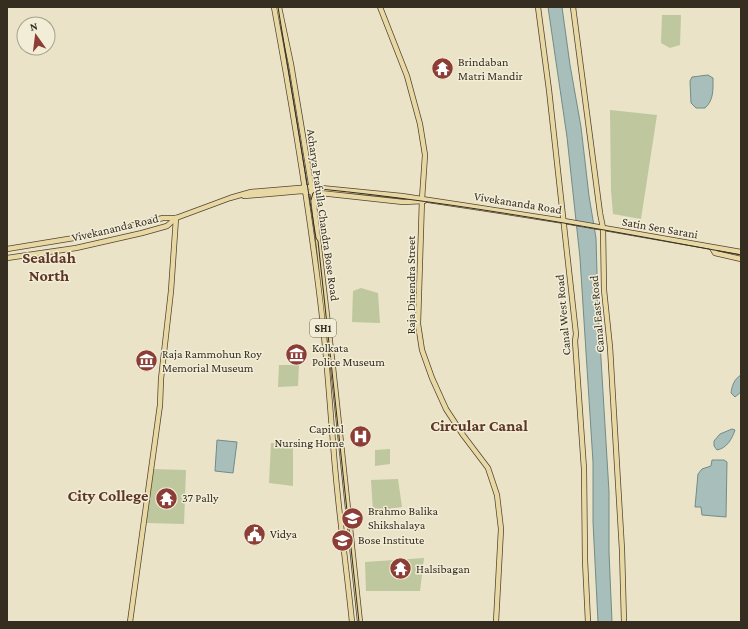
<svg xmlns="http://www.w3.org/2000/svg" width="748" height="629" font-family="'Crimson Pro',serif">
<rect width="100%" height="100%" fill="#eae3c8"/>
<g fill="#bec79d">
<path d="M 662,15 L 681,15 L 680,45 L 670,48 L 661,43 Z"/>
<path d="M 610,110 L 657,115 L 641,219 L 613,214 L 611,190 Z"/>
<path d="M 361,288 L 378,293 L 380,323 L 352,322 L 353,291 Z"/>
<path d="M 279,365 L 299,365 L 298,386 L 278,387 Z"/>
<path d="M 271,443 L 293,445 L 293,486 L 269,483 Z"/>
<path d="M 390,449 L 390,464 L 375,466 L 375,450 Z"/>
<path d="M 152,469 L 186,470 L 184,524 L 146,523 Z"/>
<path d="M 398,479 L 402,507 L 373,511 L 371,480 Z"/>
<path d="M 424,558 L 420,591 L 366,591 L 365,562 Z"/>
</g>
<g fill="#a8beba" stroke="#708c87">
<path d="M 548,7 L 562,7 L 570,65 L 581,127 L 589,196 L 596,238 L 598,309 L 609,492 L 609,552 L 612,622 L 598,622 L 593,522 L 593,462 L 580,258 L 567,137 Z"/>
<path d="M 708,75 L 713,78 C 713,89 714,100 705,108 L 696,108 L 691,103 L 690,81 L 692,77 Z"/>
<path d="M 741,375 L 741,392 L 735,397 L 731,393 C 732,386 734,379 741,375 Z"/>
<path d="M 732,429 L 735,430 C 732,439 727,448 717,450 L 714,446 L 714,441 L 720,434 Z"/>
<path d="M 217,440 L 237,442 L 233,473 L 215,471 Z"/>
<path d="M 712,460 L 724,460 L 727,462 L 726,517 L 702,515 L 701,507 L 695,507 L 698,474 L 702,469 L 711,466 Z"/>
</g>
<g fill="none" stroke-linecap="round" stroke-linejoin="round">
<defs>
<g id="major">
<path d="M 274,7 C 292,104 308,201 320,299 C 326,347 329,395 333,442 C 337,502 346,562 352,622"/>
<path d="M 279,7 L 291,64 L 313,196 L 333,367 L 360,622"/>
<path d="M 380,7 L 407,76 L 420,124 L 425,155 L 422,199 L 418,324 L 422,350 L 432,378 L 446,409 L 463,435 L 488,468 L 497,495 L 501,529 L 496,622"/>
<path d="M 538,7 L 549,90 L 576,334 L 575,341 L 584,469 L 585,560 L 588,622"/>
<path d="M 573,7 L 600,213 L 603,228 L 604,290 L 610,347 L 622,550 L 624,622"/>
<path d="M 244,196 L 302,191 L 403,202 L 424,201"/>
<path d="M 712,248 L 715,253 L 741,259"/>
<path d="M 7,249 L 74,238 L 114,230 L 163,218 L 176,218 L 230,198 L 251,192 L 311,187 L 402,196 L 468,206 L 564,221 L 741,252"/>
<path d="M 7,258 L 76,248 L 142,233 L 167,226 L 176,218"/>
<path d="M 130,622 L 160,405 L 161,379 L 171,291 L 176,218"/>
</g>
</defs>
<use href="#major" stroke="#524433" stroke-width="6"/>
<use href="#major" stroke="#e8d9a4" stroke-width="4.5"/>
<g stroke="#362d21" stroke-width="1">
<path d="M 278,7 L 316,238 L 318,241 L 359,622"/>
<path d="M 311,200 L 313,193 L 320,189 C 461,203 601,229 741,255"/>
</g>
</g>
<defs>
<symbol id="temple-disc" viewBox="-11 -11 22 22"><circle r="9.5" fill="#8c3d36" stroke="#f2edd7"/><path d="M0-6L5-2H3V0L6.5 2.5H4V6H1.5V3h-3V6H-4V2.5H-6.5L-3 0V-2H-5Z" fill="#fff"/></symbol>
<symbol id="museum-disc" viewBox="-11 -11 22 22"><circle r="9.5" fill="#8c3d36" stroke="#f2edd7"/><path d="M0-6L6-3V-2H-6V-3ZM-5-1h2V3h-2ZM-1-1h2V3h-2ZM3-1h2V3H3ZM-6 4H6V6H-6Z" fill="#fff"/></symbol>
<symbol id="hospital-disc" viewBox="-11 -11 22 22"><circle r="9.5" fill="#8c3d36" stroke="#f2edd7"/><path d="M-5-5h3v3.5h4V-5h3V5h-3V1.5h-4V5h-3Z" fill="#fff"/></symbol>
<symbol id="school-disc" viewBox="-11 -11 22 22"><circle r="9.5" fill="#8c3d36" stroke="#f2edd7"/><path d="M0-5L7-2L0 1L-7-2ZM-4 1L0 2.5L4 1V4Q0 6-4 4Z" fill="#fff"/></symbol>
<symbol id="civic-disc" viewBox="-11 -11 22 22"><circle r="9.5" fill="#8c3d36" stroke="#f2edd7"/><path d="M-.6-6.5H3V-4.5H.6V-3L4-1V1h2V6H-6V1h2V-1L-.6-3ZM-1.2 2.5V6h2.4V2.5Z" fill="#fff"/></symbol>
<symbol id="university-disc" viewBox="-11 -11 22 22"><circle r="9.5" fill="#8c3d36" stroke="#f2edd7"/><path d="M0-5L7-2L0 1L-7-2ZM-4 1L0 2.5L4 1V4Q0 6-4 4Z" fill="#fff"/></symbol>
</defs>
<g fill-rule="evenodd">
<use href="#temple-disc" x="430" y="56" width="25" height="25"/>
<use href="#museum-disc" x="284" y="342" width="25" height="25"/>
<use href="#museum-disc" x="134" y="348" width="25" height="25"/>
<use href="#hospital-disc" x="348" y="424" width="25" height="25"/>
<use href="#temple-disc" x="154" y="486" width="25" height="25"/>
<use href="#school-disc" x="340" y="506" width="25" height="25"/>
<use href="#civic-disc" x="242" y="522" width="25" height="25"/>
<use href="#university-disc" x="330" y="528" width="25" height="25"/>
<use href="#temple-disc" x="388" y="556" width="25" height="25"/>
</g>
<g text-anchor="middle" stroke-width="3" stroke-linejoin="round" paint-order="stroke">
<rect fill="#f2edd7" stroke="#6e6758" stroke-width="1" x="310" y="319" width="26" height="18" rx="3"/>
<g font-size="11" font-weight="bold" fill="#362d21">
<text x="323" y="332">SH1</text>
</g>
<g font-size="12" fill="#362d21" stroke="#f2edd7" text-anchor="start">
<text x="458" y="66">Brindaban<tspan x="458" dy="14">Matri Mandir</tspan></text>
<text x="312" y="352">Kolkata<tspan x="312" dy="14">Police Museum</tspan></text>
<text x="162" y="358">Raja Rammohun Roy<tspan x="162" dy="14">Memorial Museum</tspan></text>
<text x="344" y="433" text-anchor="end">Capitol<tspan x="344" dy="14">Nursing Home</tspan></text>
<text x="182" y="502">37 Pally</text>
<text x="368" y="515">Brahmo Balika<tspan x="368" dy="14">Shikshalaya</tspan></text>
<text x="270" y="538">Vidya</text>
<text x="358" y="544">Bose Institute</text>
<text x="416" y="573">Halsibagan</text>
</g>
<g font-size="12" fill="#362d21" stroke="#f2edd7">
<text transform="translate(518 203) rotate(9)" y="4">Vivekananda Road</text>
<text transform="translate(323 215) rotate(82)" y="4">Acharya Prafulla Chandra Bose Road</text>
<text transform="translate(115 228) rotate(-13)" y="4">Vivekananda Road</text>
<text transform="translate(660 228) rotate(10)" y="4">Satin Sen Sarani</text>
<text transform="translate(411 285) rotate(-90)" y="4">Raja Dinendra Street</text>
<text transform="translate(597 314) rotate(-95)" y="4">Canal East Road</text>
<text transform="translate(563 315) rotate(-95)" y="4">Canal West Road</text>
</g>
<g font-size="16" font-weight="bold" fill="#5e3625" stroke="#f2edd7">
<text x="49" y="263">Sealdah<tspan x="49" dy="18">North</tspan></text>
<text x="479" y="431">Circular Canal</text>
<text x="108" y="501">City College</text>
</g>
</g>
<rect width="748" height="629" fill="none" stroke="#362d21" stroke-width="16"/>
<g transform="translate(36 36) rotate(346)"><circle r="19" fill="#f2edd7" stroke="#a7a08e"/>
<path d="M0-3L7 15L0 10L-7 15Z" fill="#8c3d36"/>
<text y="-6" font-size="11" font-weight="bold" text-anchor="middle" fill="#362d21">N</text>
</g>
</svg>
